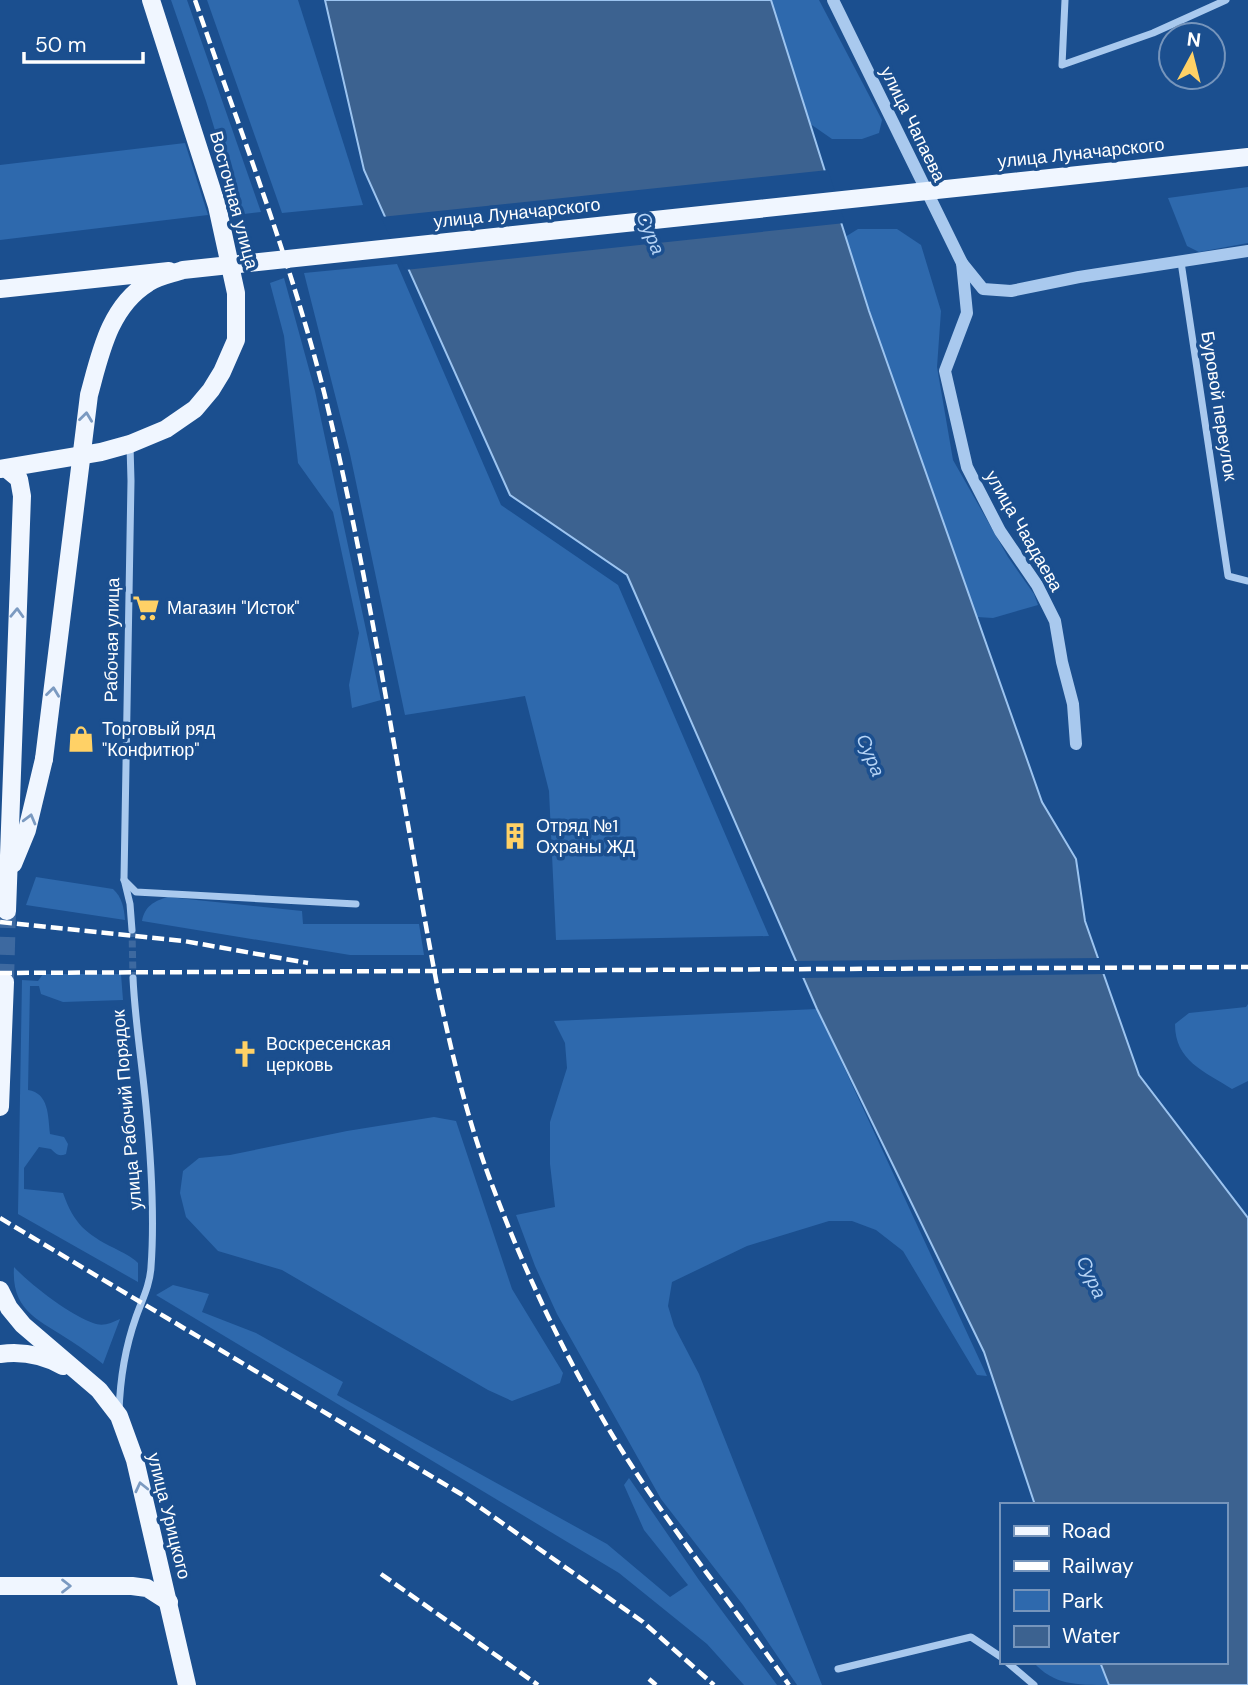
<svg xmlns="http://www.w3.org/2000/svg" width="1248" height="1685" font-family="'DM Sans',sans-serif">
<rect width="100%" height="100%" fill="#1b4f8f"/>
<g fill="#2e69ad">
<path d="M 171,0 L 187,0 L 261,212 L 244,214 L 232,186 L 206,101 Z"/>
<path d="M 207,0 L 298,0 L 363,205 L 282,213 Z"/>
<path d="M 771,0 L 819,0 L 882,120 L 879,133 L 862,139 L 832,139 L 809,123 Z"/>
<path d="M 185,143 L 208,215 L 0,240 L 0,165 Z"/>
<path d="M 1248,187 L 1248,243 L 1199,252 L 1187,246 L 1168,198 Z"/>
<path d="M 858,229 L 897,229 L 921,245 L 941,311 L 937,367 L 953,460 L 1008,557 L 1034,594 L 1038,605 L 993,618 L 977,617 L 869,311 L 845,237 Z"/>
<path d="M 397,264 L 501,505 L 618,585 L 769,936 L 556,940 L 549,791 L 525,696 L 405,715 L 350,454 L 304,273 Z"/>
<path d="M 284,278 L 315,391 L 381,700 L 352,708 L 349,685 L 359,633 L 333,512 L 298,463 L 284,336 L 270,283 Z"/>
<path d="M 36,877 L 113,889 C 122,897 124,908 125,920 L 26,905 Z"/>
<path d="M 168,897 L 302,911 L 303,924 L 419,924 L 424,955 L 350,955 L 142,921 C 145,906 154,901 168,897 Z"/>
<path d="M 43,974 L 121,974 L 123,1000 L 63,1002 L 41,994 L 39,986 L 30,986 L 28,1090 C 49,1093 48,1116 50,1134 L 64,1137 L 68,1144 L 66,1154 C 59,1157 56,1154 51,1149 L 39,1147 L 24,1168 L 24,1189 L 63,1193 C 74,1224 86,1234 114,1248 C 123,1253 131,1256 138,1263 L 138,1282 L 18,1214 L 22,980 L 38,981 Z"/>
<path d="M 1248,1004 L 1248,1081 L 1232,1089 C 1204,1071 1175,1061 1175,1024 L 1189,1013 L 1246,1007 Z"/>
<path d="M 817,1009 L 987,1376 L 977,1375 L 903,1251 L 876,1230 L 852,1221 L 829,1221 L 747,1246 L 672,1282 L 668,1306 L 674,1326 L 699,1374 L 822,1685 L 797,1685 L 743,1605 L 661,1499 L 557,1314 L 535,1266 L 516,1215 L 555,1207 L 550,1164 L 550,1122 L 567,1068 L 565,1043 L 554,1021 Z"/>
<path d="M 434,1117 L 456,1121 L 512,1289 L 563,1373 L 560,1383 L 512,1401 L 488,1390 L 282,1270 L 218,1251 L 186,1217 L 180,1193 L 183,1171 L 199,1158 L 230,1155 L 347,1131 Z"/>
<path d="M 14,1267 C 31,1285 70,1315 93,1323 C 103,1327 111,1323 120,1319 L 103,1364 C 93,1356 82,1348 71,1341 C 40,1320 11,1312 14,1267 Z"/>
<path d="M 173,1285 L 209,1294 L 202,1312 L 256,1333 L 343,1382 L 337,1395 L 607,1544 L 670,1597 L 688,1585 L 644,1530 L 624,1485 L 629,1478 L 699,1580 L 777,1685 L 744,1685 L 707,1644 L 619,1573 L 156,1295 Z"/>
<path d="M 1033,1662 L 1100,1662 L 1109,1685 C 1075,1685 1054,1685 1033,1662 Z"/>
</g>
<path fill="#3c6290" stroke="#9cc4f0" stroke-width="2" d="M 325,0 L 771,0 L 869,311 L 1042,802 L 1076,859 L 1085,921 L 1139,1075 L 1248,1218 L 1248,1685 L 1109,1685 L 1100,1662 L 1225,1662 L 1225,1505 L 1035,1505 L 984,1352 L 817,1009 L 627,575 L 510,495 L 364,170 Z"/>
<g fill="#1b4f8f">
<path d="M 828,170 L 845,223 L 405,270 L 381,217 Z"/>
<path d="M 1101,958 L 1107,974 L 799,978 L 792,961 Z"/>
</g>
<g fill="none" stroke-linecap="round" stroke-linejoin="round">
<path stroke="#3d69a0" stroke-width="7" stroke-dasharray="7 3.5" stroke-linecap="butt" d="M 132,930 L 133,978"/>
<path stroke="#3d69a0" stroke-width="18" stroke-dasharray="18 9" stroke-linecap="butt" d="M 5,982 L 7,911"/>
<g stroke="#a9c9ee" stroke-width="7">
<path d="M 1065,0 L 1062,65 L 1153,33 L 1226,0"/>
<path d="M 1181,262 L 1228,576 L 1248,581"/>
<path d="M 130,445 L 131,481 L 124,879 L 130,904 L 132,930"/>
<path d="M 124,880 L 136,892 L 356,904"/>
<path d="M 119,1412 C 120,1379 125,1348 136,1317 C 142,1300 150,1285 151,1267 C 155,1214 151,1158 146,1106 C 142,1063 135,1021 133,978"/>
<path d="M 1007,1662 L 1034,1685"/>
<path d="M 838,1669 L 971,1637 L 1001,1657"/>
</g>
<g stroke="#a9c9ee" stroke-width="12">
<path d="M 833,0 L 962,263 L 983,289 L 1011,291 L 1079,277 L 1248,251"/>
<path d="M 962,263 L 967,313 L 945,371 L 967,467 L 1000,531 L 1037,585 L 1055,621 L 1062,662 L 1073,704 L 1076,744"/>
</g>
<g stroke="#f0f6ff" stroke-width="18">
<path d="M 0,289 L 169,271"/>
<path d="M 0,469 L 101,452 L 130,444 L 166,429 L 195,409 L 211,390 L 222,372 L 236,340 L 236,293 L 217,206 L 151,0"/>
<path d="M 7,469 L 19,479 L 22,496 L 7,911"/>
<path d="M 13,864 L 27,830 L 44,759"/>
<path d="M 0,1107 L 5,982"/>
<path d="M 0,1290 L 9,1308 L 23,1325 L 99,1390 L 119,1416 L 135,1460 L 187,1685"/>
<path d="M 0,1354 C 22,1351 43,1355 63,1366"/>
<path d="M 0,1586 L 132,1586 L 147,1588 L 169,1602"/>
</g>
<g stroke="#fff" stroke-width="4.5" stroke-dasharray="12 5" stroke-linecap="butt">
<path d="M 195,0 C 240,130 290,259 324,392 C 372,588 399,787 437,985 C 452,1054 468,1124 494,1190 C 531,1288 579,1386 637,1474 C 684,1546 739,1614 789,1685"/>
<path d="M 0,922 L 184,941 L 308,963"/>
<path d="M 0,973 L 1248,967"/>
<path d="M 0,1218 L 461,1494 L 643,1622 L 714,1685"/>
<path d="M 381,1574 L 538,1685"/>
<path d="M 649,1679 L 656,1685"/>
</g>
<path stroke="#f0f6ff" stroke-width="18" d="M 44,759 L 89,395 C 100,355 109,307 148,283 C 158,276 172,274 183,270 L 1248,157"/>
</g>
<defs><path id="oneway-chevron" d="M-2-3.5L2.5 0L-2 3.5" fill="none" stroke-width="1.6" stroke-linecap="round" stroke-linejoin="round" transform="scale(1.75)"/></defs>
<g stroke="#7b9ac1">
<use href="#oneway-chevron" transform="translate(86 417) rotate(-83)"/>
<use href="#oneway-chevron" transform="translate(17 613) rotate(-88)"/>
<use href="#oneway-chevron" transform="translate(53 692) rotate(-83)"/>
<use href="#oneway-chevron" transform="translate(30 819) rotate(-75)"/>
<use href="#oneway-chevron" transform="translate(141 1487) rotate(-103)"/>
<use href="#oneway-chevron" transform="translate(66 1586)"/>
</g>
<defs>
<symbol id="supermarket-bare" viewBox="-9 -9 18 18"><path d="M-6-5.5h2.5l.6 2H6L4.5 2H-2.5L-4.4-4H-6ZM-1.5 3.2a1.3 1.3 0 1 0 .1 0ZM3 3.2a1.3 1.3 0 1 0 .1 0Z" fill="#ffd166" stroke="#1b4f8f" stroke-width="2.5" paint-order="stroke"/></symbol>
<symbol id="shop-bare" viewBox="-9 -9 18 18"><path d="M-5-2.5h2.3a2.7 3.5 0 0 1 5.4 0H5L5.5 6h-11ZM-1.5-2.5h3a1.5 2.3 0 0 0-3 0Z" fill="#ffd166" stroke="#1b4f8f" stroke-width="2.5" paint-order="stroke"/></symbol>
<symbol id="building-bare" viewBox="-9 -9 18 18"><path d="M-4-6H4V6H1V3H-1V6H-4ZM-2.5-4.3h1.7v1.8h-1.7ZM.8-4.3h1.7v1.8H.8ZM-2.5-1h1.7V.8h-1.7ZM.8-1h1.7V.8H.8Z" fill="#ffd166" stroke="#1b4f8f" stroke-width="2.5" paint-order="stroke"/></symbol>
<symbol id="church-bare" viewBox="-9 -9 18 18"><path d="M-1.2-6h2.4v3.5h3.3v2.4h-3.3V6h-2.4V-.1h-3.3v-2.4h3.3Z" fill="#ffd166" stroke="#1b4f8f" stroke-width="2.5" paint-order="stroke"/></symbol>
</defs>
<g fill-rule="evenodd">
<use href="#supermarket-bare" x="127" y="589" width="38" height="38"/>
<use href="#shop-bare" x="62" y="720" width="38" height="38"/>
<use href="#building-bare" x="496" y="817" width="38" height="38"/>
<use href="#church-bare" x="226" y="1035" width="38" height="38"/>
</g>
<g text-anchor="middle" stroke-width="7" stroke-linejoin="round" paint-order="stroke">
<g font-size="18" fill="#fff" stroke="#1b4f8f">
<text transform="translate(913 124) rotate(64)" y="6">улица Чапаева</text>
<text transform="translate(1081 153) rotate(-6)" y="6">улица Луначарского</text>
<text transform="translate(234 200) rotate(75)" y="6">Восточная улица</text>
<text transform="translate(517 213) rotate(-6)" y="6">улица Луначарского</text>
<text transform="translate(1219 406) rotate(81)" y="6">Буровой переулок</text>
<text transform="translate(1024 531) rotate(60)" y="6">улица Чаадаева</text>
<text transform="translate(112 640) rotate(-89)" y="6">Рабочая улица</text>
<text transform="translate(127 1110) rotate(-95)" y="6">улица Рабочий Порядок</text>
<text transform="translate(169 1516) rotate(76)" y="6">улица Урицкого</text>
</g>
<g font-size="18" fill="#fff" stroke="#1b4f8f" text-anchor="start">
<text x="167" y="614">Магазин "Исток"</text>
<text x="102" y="735">Торговый ряд<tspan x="102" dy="21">"Конфитюр"</tspan></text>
<text x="536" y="832">Отряд №1<tspan x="536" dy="21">Охраны ЖД</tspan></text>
<text x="266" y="1050">Воскресенская<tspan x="266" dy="21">церковь</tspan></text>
</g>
<g font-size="19" font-style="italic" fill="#b5d3f5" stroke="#1b4f8f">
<text transform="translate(651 233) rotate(67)" y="7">Сура</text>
<text transform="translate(871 755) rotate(67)" y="7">Сура</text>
<text transform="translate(1092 1277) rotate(65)" y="7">Сура</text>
</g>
</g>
<rect x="1000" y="1503" width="228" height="161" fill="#1b4f8f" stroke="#7695bc" stroke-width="2"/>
<rect x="1014" y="1526" width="35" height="10" fill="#f0f6ff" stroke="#7695bc" stroke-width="2"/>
<text x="1062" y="1538" font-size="21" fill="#ffffff">Road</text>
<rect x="1014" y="1561" width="35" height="10" fill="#ffffff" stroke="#7695bc" stroke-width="2"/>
<text x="1062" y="1573" font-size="21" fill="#ffffff">Railway</text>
<rect x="1014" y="1590" width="35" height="21" fill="#2e69ad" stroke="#7695bc" stroke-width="2"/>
<text x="1062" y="1608" font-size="21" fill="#ffffff">Park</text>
<rect x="1014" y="1626" width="35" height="21" fill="#3c6290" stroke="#7695bc" stroke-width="2"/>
<text x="1062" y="1643" font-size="21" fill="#ffffff">Water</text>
<g transform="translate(1192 56) rotate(7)"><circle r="33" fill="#1b4f8f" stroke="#7695bc" stroke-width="2"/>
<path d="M0-5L12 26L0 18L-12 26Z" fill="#ffd166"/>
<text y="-10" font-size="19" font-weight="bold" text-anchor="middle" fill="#ffffff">N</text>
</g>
<path d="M24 52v10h119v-10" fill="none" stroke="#ffffff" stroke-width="3.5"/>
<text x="35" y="52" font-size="21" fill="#ffffff" stroke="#1b4f8f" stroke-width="5" paint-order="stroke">50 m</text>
</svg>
